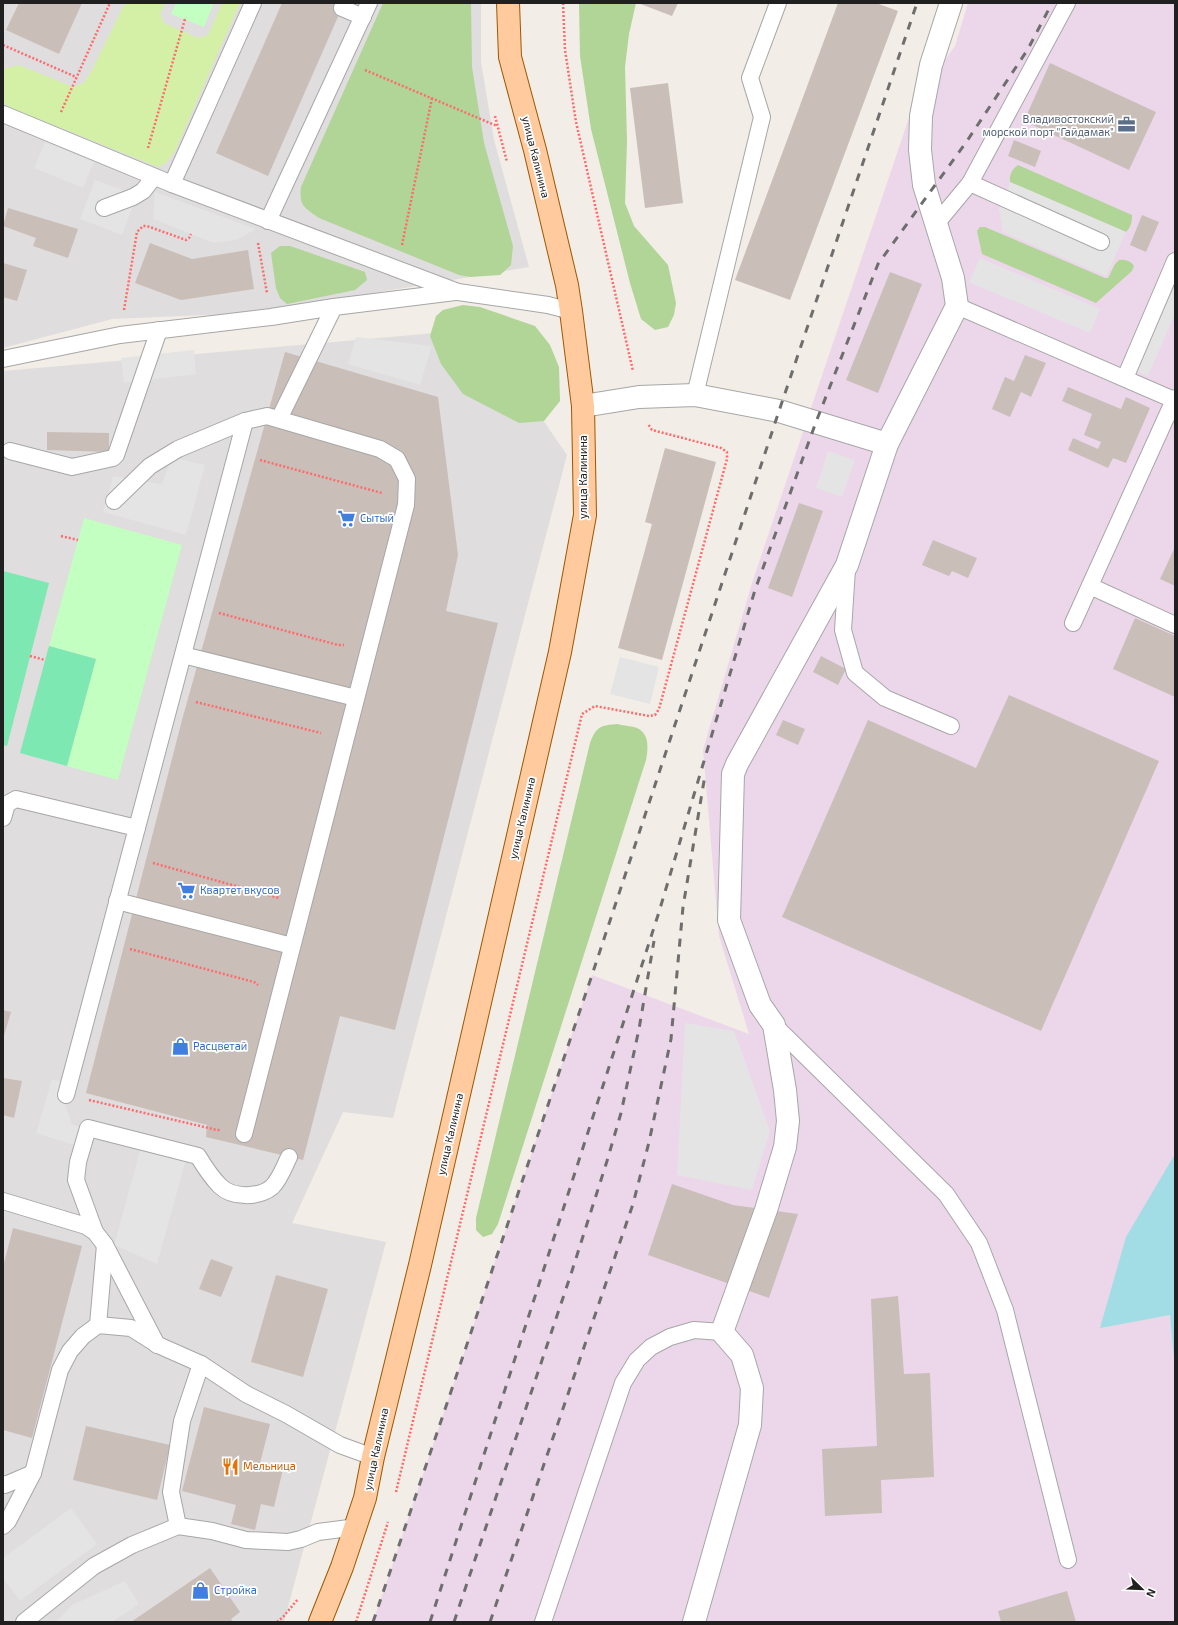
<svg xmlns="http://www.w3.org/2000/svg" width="1178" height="1625" font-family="'Exo 2',sans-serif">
<rect width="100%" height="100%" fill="#f2ede6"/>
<g fill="#dfdddd">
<path d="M 3,3 L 481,3 L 481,62 L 494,140 L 529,267 L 254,313 L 112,319 L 3,348 Z"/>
<path d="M 480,329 L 567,455 L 393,1118 L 343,1112 L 292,1223 L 386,1242 L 284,1622 L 3,1622 L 3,371 Z"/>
</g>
<path fill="#ecd7ea" d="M 968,3 L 1175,3 L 1175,1154 L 1100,1327 L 1170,1315 L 1175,1372 L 1175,1622 L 373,1622 L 592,975 L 749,1034 L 719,936 L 703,750 L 752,583 L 914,103 L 955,46 Z"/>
<path fill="#d4f0a7" d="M 125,3 L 165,3 L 160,14 L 164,23 L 198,38 L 208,35 L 222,3 L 240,3 L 175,151 L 166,163 L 158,167 L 9,107 L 3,102 L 3,69 L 19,65 L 73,87 L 84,83 L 92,70 Z"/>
<g fill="#b0d597">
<path d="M 383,3 L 471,3 L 472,67 L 484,143 L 513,246 L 511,265 L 500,275 L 470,277 L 459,275 L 319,218 C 304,207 299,206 301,187 Z"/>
<path d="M 579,3 L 636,3 L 629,34 L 625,67 L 627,141 L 625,203 L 634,226 L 668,265 L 676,303 L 674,315 L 668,327 L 655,330 L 641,319 L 630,283 L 591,129 L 580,56 Z"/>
<path d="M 1018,165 L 1132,215 C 1132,222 1131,227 1126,232 L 1010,182 C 1009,175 1012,169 1018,165 Z"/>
<path d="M 980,227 L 985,227 L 1105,278 L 1108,278 L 1115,264 L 1119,260 C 1125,259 1131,261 1134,266 L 1132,271 L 1096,303 L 982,254 L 977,231 Z"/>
<path d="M 280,246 L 290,246 L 365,272 L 367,280 L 355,290 L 287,304 L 280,298 L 276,288 L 271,253 Z"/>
<path d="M 463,305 L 480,307 L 535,326 L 550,345 L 559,367 L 560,401 L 544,421 L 519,423 L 463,394 L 441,364 L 430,336 L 436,316 L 443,310 Z"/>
<path d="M 618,724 C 624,726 632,726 637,728 C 650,734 648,749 646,760 L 498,1224 L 492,1234 L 483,1237 L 476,1230 L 476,1218 L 590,743 C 596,727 600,725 618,724 Z"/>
</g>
<g fill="#c2ffc0">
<path d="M 176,3 L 214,3 L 204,27 L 171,14 Z"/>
<path d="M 84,518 L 182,545 L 118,780 L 67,766 L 96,659 L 49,646 Z"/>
</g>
<g fill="#7de8b2">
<path d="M 3,571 L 49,583 L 7,746 L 3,745 Z"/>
<path d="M 49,646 L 96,659 L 67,766 L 20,753 Z"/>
</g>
<g fill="#e4e4e4">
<path d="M 45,142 L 94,162 L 83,188 L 34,168 Z"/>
<path d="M 95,180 L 137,195 L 122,235 L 80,219 Z"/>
<path d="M 1010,182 L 1126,232 L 1106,276 L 1003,232 L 999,209 Z"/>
<path d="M 155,192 L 256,229 L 236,240 L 214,243 L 153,219 Z"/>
<path d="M 980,258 L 1100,309 L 1090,333 L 969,282 Z"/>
<path d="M 1175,269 L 1175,314 L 1148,376 L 1132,370 Z"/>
<path d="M 356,337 L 432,346 L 420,385 L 348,364 Z"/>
<path d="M 194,350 L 196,374 L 124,383 L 121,358 Z"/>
<path d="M 828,451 L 855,460 L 842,497 L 816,488 Z"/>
<path d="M 172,457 L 205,465 L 186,535 L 103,512 L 113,476 L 162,484 Z"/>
<path d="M 620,657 L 659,667 L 650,704 L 610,694 Z"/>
<path d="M 685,1023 L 734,1031 L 770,1131 L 752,1190 L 677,1175 Z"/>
<path d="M 52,1079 L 64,1083 L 62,1095 L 72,1124 L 82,1128 L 78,1146 L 36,1133 Z"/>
<path d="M 141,1147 L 186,1160 L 157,1264 L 114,1245 Z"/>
<path d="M 71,1508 L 97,1544 L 20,1601 L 3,1578 L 3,1558 Z"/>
<path d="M 125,1581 L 139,1604 L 112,1622 L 56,1622 L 72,1605 Z"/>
</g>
<path fill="#a2dce4" d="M 1175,1154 L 1175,1372 L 1170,1315 L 1100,1328 L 1126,1237 Z"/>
<g fill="#cabeb8">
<path d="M 19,3 L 82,3 L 59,54 L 6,30 Z"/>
<path d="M 282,3 L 344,3 L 268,176 L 216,153 Z"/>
<path d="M 638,3 L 678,3 L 672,16 Z"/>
<path d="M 838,3 L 876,3 L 898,11 L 790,300 L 735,280 Z"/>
<path d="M 1050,63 L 1156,112 L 1129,170 L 1024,121 Z"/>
<path d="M 668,83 L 683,203 L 645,208 L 630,88 Z"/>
<path d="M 1014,140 L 1041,151 L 1035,167 L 1008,156 Z"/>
<path d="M 8,208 L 78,229 L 68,258 L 33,246 L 36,238 L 3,226 Z"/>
<path d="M 1142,215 L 1159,222 L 1146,252 L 1130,245 Z"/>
<path d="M 150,243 L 192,259 L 248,250 L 254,289 L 181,300 L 135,283 Z"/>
<path d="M 3,263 L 27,270 L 17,301 L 3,297 Z"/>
<path d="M 890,272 L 922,284 L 878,393 L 846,380 Z"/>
<path d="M 285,352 L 438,397 L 458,555 L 446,611 L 498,623 L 395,1030 L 340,1016 L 303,1160 L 206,1137 L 207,1125 L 86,1093 L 182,720 Z"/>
<path d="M 1025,355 L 1046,363 L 1031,397 L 1021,392 L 1010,417 L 992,409 L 1005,377 L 1014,381 Z"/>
<path d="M 1068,387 L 1121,409 L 1126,397 L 1150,408 L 1126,463 L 1113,458 L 1108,468 L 1068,450 L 1073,438 L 1098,449 L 1101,442 L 1084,435 L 1092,414 L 1062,401 Z"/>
<path d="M 47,432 L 109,433 L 109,452 L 47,450 Z"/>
<path d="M 665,448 L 716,462 L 662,660 L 618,648 L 652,524 L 645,522 Z"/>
<path d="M 799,503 L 823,511 L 792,597 L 768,588 Z"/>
<path d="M 933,540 L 977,558 L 968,578 L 952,571 L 949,576 L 922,565 Z"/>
<path d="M 1175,547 L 1175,586 L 1160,579 Z"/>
<path d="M 1135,618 L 1175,636 L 1175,697 L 1113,669 Z"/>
<path d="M 821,656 L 846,669 L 838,685 L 813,672 Z"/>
<path d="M 1009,695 L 1159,761 L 1041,1031 L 782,917 L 868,720 L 976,768 Z"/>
<path d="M 783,720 L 805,729 L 798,745 L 776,735 Z"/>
<path d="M 3,1010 L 11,1012 L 3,1039 Z"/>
<path d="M 3,1078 L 22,1081 L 14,1118 L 3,1115 Z"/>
<path d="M 672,1184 L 733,1205 L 798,1214 L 769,1298 L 648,1255 Z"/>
<path d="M 13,1228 L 82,1246 L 32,1438 L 3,1430 L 3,1267 Z"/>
<path d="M 211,1259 L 233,1267 L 221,1297 L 199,1289 Z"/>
<path d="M 276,1275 L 328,1289 L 303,1377 L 251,1362 Z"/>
<path d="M 898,1296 L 904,1374 L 930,1373 L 934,1477 L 881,1480 L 882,1513 L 825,1516 L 822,1449 L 877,1446 L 871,1299 Z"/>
<path d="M 204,1407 L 270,1424 L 260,1463 L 283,1469 L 274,1507 L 261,1504 L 255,1530 L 231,1524 L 236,1505 L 182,1491 Z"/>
<path d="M 86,1426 L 170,1445 L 157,1500 L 73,1480 Z"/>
<path d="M 210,1568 L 240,1612 L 231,1619 L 233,1622 L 131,1622 Z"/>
<path d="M 1067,1591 L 1076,1622 L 1001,1622 L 998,1611 Z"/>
</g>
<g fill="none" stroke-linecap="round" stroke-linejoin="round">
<defs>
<g id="service">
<path d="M 342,8 L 363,17"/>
<path d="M 3,114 L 172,184 L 458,292 L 548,305 L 571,311"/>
<path d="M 970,183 L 1101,242"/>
<path d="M 172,184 L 253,3"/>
<path d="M 104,208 L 133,197 L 143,191 L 154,177"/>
<path d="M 268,221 L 369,3"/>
<path d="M 936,224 L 970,183 L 1067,3"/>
<path d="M 957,306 L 1174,400 L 1175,398"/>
<path d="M 3,359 L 120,335 L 271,317 L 334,307 L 455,292"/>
<path d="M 1125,378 L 1175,261"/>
<path d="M 695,395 L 762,117 L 750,78 L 778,3"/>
<path d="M 279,419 L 334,307"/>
<path d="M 10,451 L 72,467 L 113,458 L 116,455 L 159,330"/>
<path d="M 114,501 L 150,466 L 178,449 L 245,421 L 267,416 L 380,449 L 397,459 L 407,479 L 406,505 L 244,1134"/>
<path d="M 847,569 L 843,630 L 855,673 L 885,698 L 951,726"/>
<path d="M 1090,586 L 1175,625"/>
<path d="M 1073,623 L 1174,400"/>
<path d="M 183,655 L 356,698"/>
<path d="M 3,818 L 7,804 L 16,799 L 137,828"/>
<path d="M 117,901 L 292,946"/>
<path d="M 774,1025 L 946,1194 L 979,1243 L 1005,1310 L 1068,1560"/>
<path d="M 66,1095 L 245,421"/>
<path d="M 3,1201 L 86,1226 L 95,1232 L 105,1245 L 157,1345"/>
<path d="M 95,1232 L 76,1180 L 78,1162 L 88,1128 L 198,1156 C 204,1166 211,1177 220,1186 C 232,1198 259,1198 272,1187 C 280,1179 284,1167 289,1157"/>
<path d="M 98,1325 L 105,1245"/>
<path d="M 3,1484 L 5,1485 L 33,1473"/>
<path d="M 3,1526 L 8,1521 L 33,1473 L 60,1370 L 70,1351 L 83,1336 L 98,1325 L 131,1328 L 158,1345 L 201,1364 L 246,1394 L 286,1414 L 340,1445 L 373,1457"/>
<path d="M 178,1526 L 171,1492 L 182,1421 L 201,1364"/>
<path d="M 24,1622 L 94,1566 L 132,1545 L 178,1526 L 212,1531 L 246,1540 L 288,1542 L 301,1539 L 318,1532 L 357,1527"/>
<path d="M 543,1622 L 623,1383 L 637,1360 L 651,1347 L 670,1337 L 694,1330 L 722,1332"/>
</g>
<g id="minor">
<path d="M 583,406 L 639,397 L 695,395 L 779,411 L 887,444"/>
<path d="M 694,1622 L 750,1425 L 752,1388 L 742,1355 L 722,1332 L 766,1210 L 785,1147 L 788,1121 L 785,1090 L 774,1025 L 760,1005 L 729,920 L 733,774 L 737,764 L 847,565 L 887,444 L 957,306 L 953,278 L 924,185 L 920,150 L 921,116 L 931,65 L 951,3"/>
</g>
<path id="primary" d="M 320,1622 L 342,1567 L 365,1498 L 373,1457 L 420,1265 L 560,652 L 585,515 L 583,406 L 571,311 L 567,285 L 535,150 L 510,57 L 508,3"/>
</defs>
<use href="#service" stroke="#a7a7a7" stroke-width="18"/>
<use href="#minor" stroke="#a7a7a7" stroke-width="24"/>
<use href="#primary" stroke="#9d5700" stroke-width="24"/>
<g stroke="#ff6a6c" stroke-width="2.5" stroke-dasharray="2 2" stroke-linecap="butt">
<path d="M 563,3 L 565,50 L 576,122 L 633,371"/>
<path d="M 3,45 L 76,77"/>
<path d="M 365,70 L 497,126"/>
<path d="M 61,112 L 110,3"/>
<path d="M 495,116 L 507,162"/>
<path d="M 148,148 L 185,19"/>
<path d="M 258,243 L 267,293"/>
<path d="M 402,245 L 432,98"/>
<path d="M 124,310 L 137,232 L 143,226 L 147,226 L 186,240 L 189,238 L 191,234"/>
<path d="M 260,460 L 382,493"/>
<path d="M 61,536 L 78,540"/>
<path d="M 219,613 L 338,645 L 344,645"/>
<path d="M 30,656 L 45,660"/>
<path d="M 196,702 L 321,733"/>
<path d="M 153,863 L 279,898"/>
<path d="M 130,949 L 254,982 L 258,985"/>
<path d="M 89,1100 L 217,1130 L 220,1130"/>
<path d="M 396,1492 L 582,714 L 595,706 L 649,716 L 655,715 L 659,709 L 727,459 L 727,452 L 721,448 L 652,430 L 648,424"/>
<path d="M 277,1622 L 283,1617 L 298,1599"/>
<path d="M 356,1622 L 388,1522"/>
</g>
<use href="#service" stroke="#fff" stroke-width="16"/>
<use href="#minor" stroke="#fff" stroke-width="22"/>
<use href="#primary" stroke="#ffca9e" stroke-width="22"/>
<g stroke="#6e6e6e" stroke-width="3" stroke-dasharray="8 8" stroke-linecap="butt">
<path d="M 373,1622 L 592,975 L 779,411 L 917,3"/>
<path d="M 430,1622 L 659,912 L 755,590 L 816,422 L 878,264 L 967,141 L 1028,49 L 1052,3"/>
<path d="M 454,1622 L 571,1274 L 607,1161 L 621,1113 L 639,1029 L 654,941"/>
<path d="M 490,1622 L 633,1204 L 649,1142 L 671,1039 L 683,907 L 705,775"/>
</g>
</g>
<defs>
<symbol id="office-bare" viewBox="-9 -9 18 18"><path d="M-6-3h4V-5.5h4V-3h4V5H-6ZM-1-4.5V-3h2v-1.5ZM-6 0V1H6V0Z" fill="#5c6f8a" stroke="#fff" stroke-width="2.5" paint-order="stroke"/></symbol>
<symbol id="supermarket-bare" viewBox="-9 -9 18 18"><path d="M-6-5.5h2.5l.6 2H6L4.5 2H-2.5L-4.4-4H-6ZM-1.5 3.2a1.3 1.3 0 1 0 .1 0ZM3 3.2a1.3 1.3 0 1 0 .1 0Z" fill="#3f7fe0" stroke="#fff" stroke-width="2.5" paint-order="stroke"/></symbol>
<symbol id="shop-bare" viewBox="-9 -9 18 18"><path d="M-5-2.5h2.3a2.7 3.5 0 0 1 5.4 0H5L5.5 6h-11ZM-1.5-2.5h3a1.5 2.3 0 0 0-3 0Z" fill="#3f7fe0" stroke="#fff" stroke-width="2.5" paint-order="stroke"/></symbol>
<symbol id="restaurant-bare" viewBox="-9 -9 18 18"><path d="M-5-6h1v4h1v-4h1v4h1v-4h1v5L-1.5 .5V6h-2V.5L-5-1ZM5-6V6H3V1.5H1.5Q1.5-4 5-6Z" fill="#e8710a" stroke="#fff" stroke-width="2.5" paint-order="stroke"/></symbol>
</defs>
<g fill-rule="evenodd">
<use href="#office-bare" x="1114" y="112" width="25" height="25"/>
<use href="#supermarket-bare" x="334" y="506" width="25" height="25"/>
<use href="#supermarket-bare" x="174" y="878" width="25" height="25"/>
<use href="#shop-bare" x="168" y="1034" width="25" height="25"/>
<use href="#restaurant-bare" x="218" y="1454" width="25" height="25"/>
<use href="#shop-bare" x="188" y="1578" width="25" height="25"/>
</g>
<g text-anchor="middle" stroke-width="3.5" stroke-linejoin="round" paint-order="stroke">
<g font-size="11" fill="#4e5e75" stroke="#fff" text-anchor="end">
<text x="1114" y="123">Владивостокский<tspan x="1114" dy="13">морской порт "Гайдамак"</tspan></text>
</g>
<g font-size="11" fill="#202020" stroke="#fff">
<text transform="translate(536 157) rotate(76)" y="4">улица Калинина</text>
<text transform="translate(583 477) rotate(-90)" y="4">улица Калинина</text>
<text transform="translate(522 818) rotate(-77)" y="4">улица Калинина</text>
<text transform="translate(450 1134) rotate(-77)" y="4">улица Калинина</text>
<text transform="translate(376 1449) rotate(-78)" y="4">улица Калинина</text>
</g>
<g font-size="11" fill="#366cbe" stroke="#fff" text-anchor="start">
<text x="360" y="522">Сытый</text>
<text x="200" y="894">Квартет вкусов</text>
<text x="193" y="1050">Расцветай</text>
<text x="214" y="1594">Стройка</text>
</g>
<g font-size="11" fill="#c56008" stroke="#fff" text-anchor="start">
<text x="243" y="1470">Мельница</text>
</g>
</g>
<rect width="1178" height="1625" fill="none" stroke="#202020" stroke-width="8"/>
<g transform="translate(1142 1589) rotate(113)" stroke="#ffffff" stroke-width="3" paint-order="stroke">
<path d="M0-3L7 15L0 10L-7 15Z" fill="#202020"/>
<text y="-6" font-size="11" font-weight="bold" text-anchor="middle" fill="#202020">N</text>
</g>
</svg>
